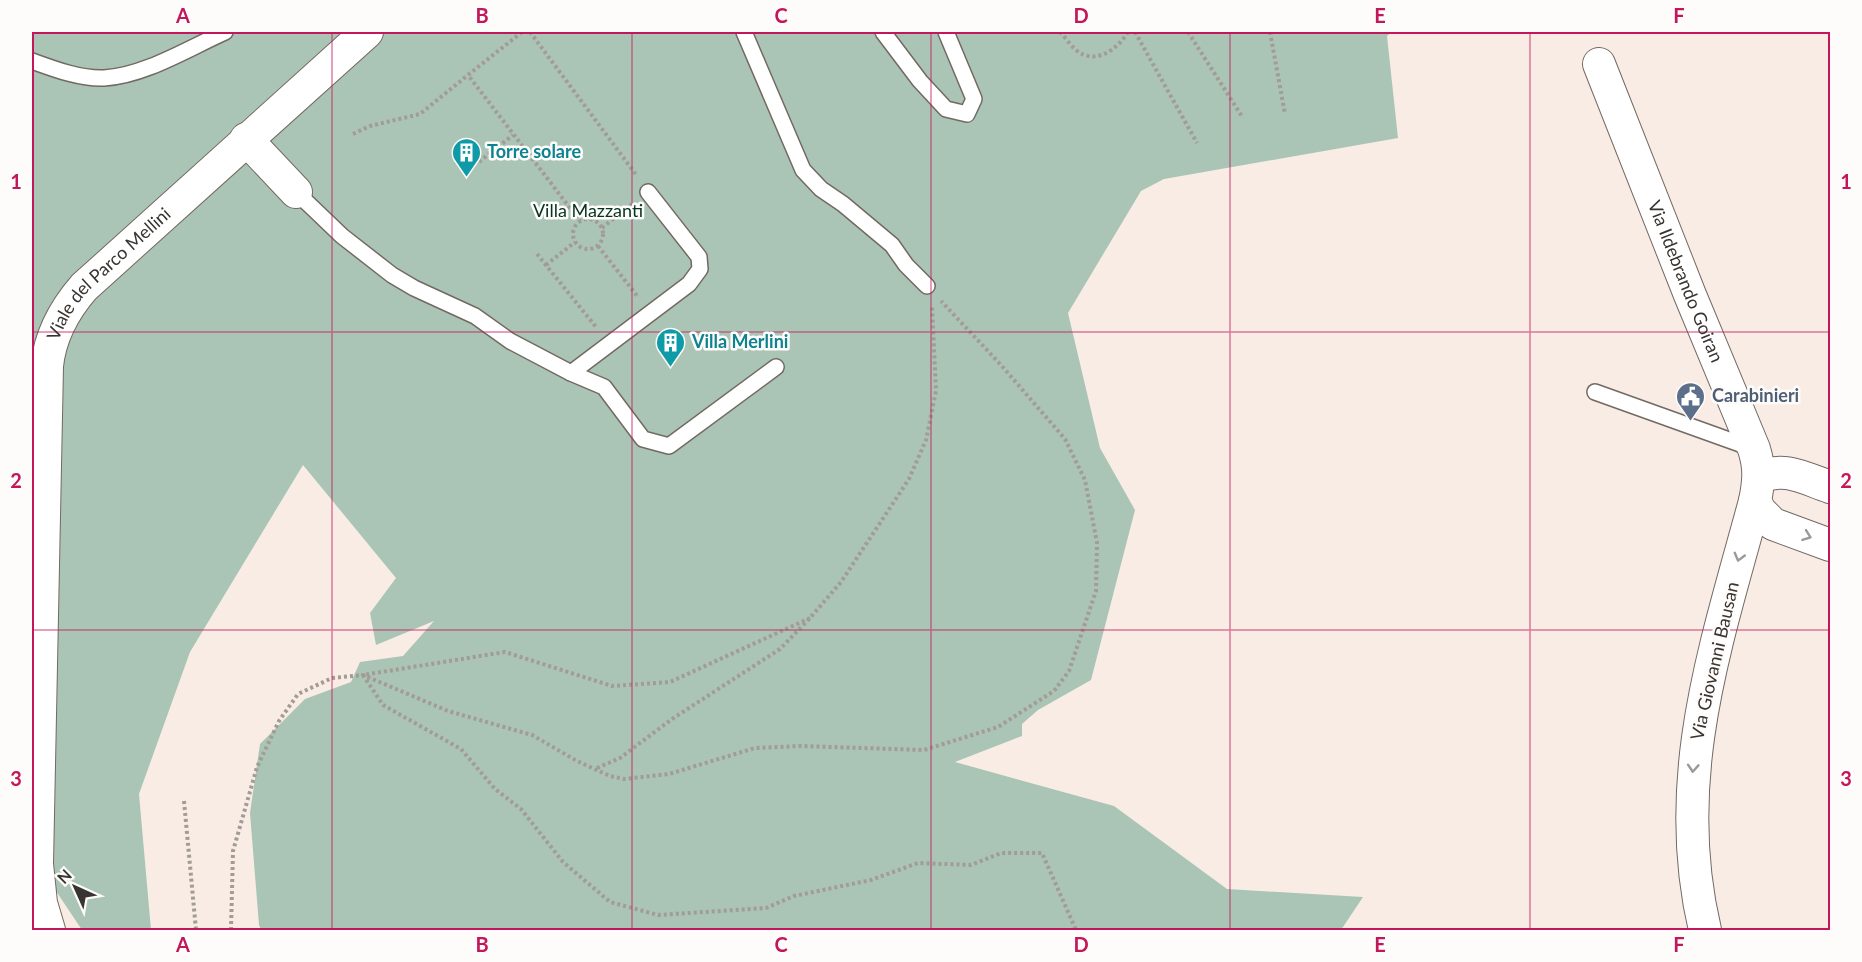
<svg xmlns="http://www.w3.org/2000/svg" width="1862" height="962" font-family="Lato,sans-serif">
<rect width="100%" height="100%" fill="#f8ece5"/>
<path fill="#aac5b5" d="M 32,32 L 1392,32 L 1387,36 L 1398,138 L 1164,179 L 1141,191 L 1068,313 L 1100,448 L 1135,510 L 1091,680 L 1038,710 L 1022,724 L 1022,736 L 955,762 L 1114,806 L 1227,889 L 1363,897 L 1341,930 L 261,930 L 259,925 L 250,813 L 260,744 L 305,699 L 351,682 L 360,662 L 403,656 L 434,621 L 376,645 L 370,613 L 396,578 L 303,465 L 190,652 L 139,794 L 151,930 L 82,930 L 56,891 L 32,820 Z"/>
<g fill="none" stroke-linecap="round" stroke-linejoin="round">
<defs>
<g id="lane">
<path d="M 744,32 L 803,170 L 821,189 L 843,204 L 892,245 L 906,265 L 927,286"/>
<path d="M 883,32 L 920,81 L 946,109 L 967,114 L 974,99 L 946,32"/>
<path d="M 32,61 C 54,69 80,79 104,78 C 144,76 189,48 225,32"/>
<path d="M 296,192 L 342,236 L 392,275 L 414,288 L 475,316 L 510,341 L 571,373 L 604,387 L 643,439 L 669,446 L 776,367"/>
<path d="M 571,373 L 689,284 L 700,269 L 699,257 L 648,192"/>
<path d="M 1595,392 L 1754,449"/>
</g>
<g id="street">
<path id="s1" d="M 1599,64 L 1690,295 L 1754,449 C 1760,468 1759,481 1755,501 C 1716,645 1669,779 1705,930"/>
<path d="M 246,139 L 296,192"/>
<path d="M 1760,478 C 1783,465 1806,479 1830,487"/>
<path d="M 1755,501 L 1760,511 L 1773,524 L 1830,545"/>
<path id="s2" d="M 49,930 L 41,903 L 37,864 L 47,366 C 50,336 64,310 84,287 L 367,32"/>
</g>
</defs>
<use href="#lane" stroke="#736963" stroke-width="18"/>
<use href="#street" stroke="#736963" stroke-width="34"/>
<g stroke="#a39b95" stroke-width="4" stroke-dasharray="3 3" stroke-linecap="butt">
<path d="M 522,32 L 468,75 L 580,221"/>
<path d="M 530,32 L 637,176"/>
<path d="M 1060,32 C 1065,37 1070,45 1076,50 C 1095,66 1118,49 1128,32"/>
<path d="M 1135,32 L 1197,143"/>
<path d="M 1188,32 L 1243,118"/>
<path d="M 1270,32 L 1285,114"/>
<path d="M 353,134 L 370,126 L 420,114 L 468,75"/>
<path d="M 479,162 L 513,135"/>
<circle cx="588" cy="234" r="15"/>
<path d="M 602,228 L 632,204"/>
<path d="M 598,246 L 638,297"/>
<path d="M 537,254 L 596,327"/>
<path d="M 546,265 L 575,242"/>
<path d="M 810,618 L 670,682 L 612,686 L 505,652 L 363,675 L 383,705 L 461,749 L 495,789 L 521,809 L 563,862 L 610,902 L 658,915 L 766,908 L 794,896 L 871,880 L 918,863 L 971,865 L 1001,853 L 1042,853 L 1076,930"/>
<path d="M 597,768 L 620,758 L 672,719 L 780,649 L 810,618 L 841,582 L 909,479 L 926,440 L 936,391 L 932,306"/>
<path d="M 184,801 L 196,930"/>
<path d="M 231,930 L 233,851 L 257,767 L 279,721 L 298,694 L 332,678 L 363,675 L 448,711 L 532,735 L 577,761 L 610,776 L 624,779 L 669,774 L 755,748 L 801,746 L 924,750 L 998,727 L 1054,691 L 1069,671 L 1096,591 L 1097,543 L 1085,480 L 1065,439 L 1001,365 L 941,301"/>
</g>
<use href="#lane" stroke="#fff" stroke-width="15"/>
<use href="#street" stroke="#fff" stroke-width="32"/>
</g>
<defs><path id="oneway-chevron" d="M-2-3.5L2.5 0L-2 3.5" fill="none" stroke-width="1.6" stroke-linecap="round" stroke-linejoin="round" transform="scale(1.5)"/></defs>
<g stroke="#9c9a98">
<use href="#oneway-chevron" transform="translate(1807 536) rotate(20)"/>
<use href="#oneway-chevron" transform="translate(1739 557) rotate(105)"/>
<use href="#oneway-chevron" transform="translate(1693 768) rotate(94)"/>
</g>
<path fill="none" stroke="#c2185b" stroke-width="1.5" stroke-opacity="0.55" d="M 332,32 L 332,930M 632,32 L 632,930M 931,32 L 931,930M 1230,32 L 1230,930M 1530,32 L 1530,930M 32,332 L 1830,332M 32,630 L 1830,630"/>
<defs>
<symbol id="building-pin" viewBox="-11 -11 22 30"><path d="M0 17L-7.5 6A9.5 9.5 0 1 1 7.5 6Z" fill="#0f9aa8" stroke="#fefcfa"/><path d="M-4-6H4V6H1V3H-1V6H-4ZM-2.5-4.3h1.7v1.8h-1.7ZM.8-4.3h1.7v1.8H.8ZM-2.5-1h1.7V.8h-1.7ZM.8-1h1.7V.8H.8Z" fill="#fff"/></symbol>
<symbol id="civic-pin" viewBox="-11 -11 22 30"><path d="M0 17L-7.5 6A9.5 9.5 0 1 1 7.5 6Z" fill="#5c6f8a" stroke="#fefcfa"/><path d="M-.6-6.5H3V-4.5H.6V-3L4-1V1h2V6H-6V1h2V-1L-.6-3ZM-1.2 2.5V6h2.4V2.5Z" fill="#fff"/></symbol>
</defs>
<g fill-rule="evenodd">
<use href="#building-pin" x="450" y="136" width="33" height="45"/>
<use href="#building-pin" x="654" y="326" width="33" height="45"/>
<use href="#civic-pin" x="1674" y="380" width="33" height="45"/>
</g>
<g text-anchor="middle" stroke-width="5" stroke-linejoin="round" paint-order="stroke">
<g font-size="18" font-weight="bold" fill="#0d838f" stroke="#fefcfa" text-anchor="start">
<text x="487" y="158">Torre solare</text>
<text x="692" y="348">Villa Merlini</text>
</g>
<g font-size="18" fill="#04331f" stroke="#fefcfa">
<text x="588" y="217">Villa Mazzanti</text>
</g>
<g font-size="18" fill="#383431" stroke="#fefcfa">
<text dy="6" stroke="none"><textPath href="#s2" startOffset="680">Viale del Parco Mellini</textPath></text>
<text dy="6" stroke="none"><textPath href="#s1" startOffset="234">Via Ildebrando Goiran</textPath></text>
<text transform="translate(1715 661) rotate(-77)" y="6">Via Giovanni Bausan</text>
</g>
<g font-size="18" font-weight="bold" fill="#4e5e75" stroke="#fefcfa" text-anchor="start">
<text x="1712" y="402">Carabinieri</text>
</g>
</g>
<rect width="1862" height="962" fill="none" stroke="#fefcfa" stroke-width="66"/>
<g transform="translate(75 887) rotate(315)" stroke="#fefcfa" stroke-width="4.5" paint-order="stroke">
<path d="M0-4.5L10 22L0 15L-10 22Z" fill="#383431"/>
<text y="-9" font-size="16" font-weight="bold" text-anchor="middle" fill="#383431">N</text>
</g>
<rect x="33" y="33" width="1796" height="896" fill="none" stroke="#c2185b" stroke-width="2"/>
<g font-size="20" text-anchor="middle" font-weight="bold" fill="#c2185b">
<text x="183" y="23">A</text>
<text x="482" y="23">B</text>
<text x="781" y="23">C</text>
<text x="1081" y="23">D</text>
<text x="1380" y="23">E</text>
<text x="1679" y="23">F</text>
<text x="16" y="189">1</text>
<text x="1846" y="189">1</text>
<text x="16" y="488">2</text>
<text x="1846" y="488">2</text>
<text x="16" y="786">3</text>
<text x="1846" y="786">3</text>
<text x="183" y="952">A</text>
<text x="482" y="952">B</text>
<text x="781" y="952">C</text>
<text x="1081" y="952">D</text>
<text x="1380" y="952">E</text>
<text x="1679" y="952">F</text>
</g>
</svg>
